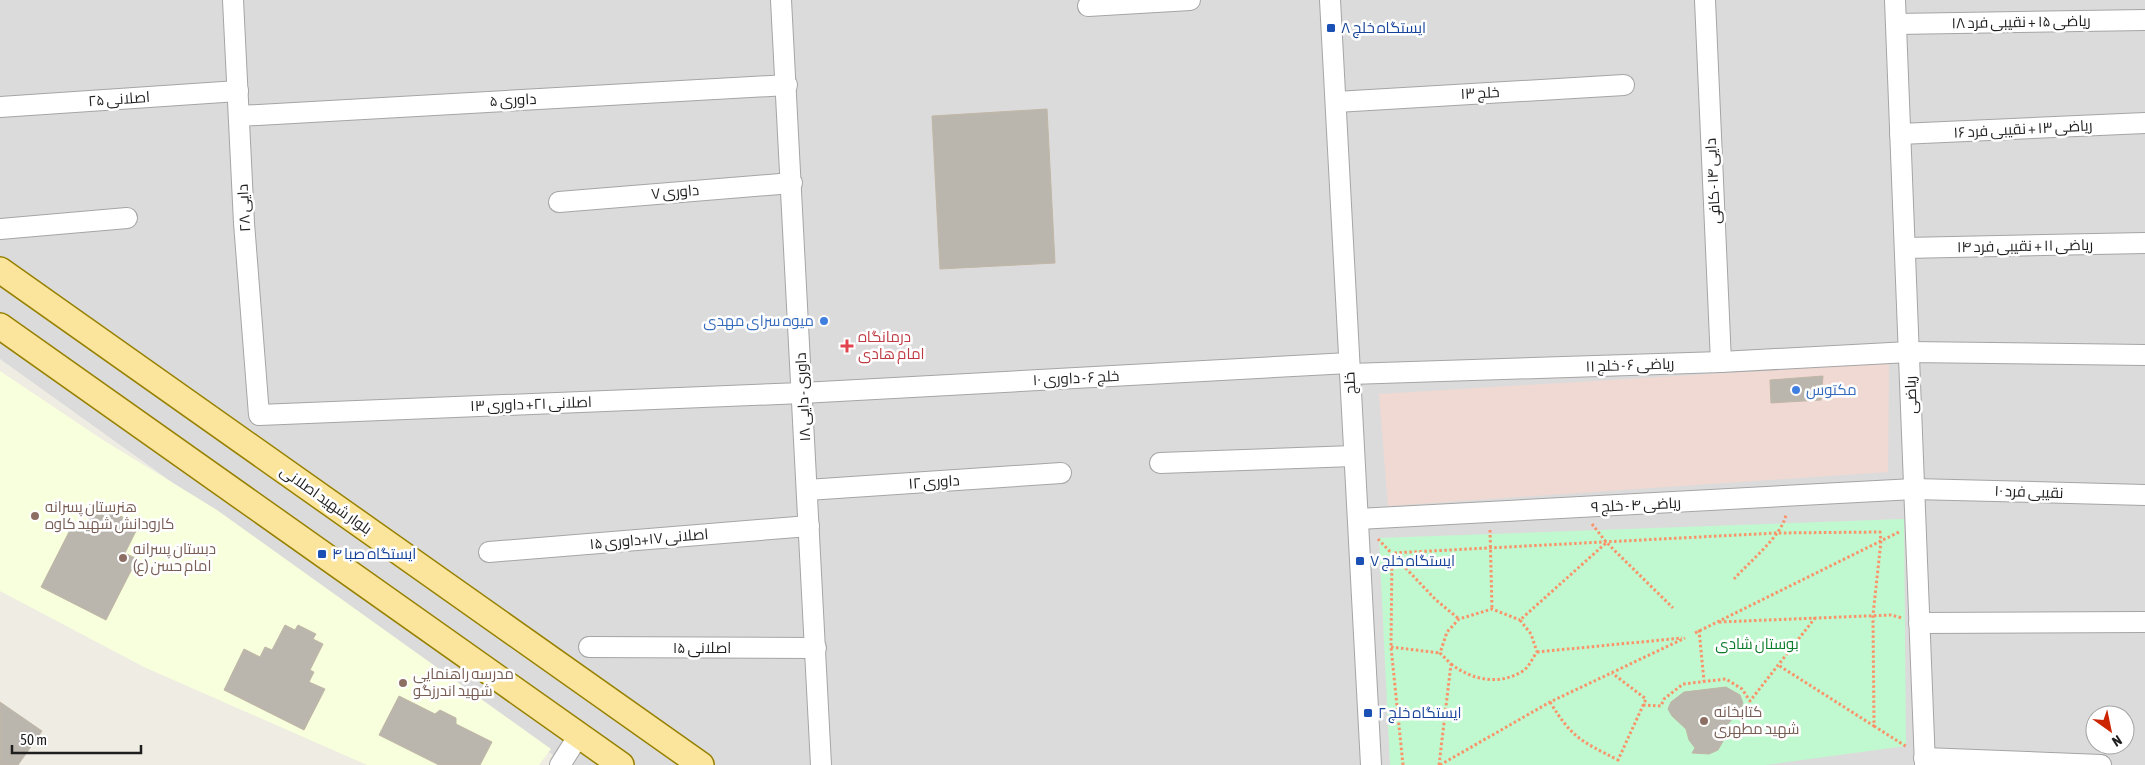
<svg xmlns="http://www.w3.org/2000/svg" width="2145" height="765" font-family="'Asap Condensed',Cairo,sans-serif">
<rect width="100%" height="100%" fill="#efede3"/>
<path fill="#dcdbdb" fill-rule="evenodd" d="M 0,0 L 2145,0 L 2145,765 L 567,765 L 0,359 ZM 2095,715 L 2125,715 L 2125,745 L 2095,745 Z"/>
<path fill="#f0d9d2" d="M 1889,363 L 1888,472 L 1388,506 L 1379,394 Z"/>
<path fill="#f8ffdc" d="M 0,371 L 103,440 L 217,510 L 551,749 L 539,765 L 367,765 L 144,667 L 0,591 Z"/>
<path fill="#c0f9cf" d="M 1904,519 L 1906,746 L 1765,765 L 1390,765 L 1379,538 Z"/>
<g fill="#bbb6ad" stroke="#c0b6a6">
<path d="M 1047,109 L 1055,263 L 940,269 L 932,116 Z"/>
<path d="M 1823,376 L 1821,400 L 1771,403 L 1770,380 Z"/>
<path d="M 107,509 L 128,520 L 125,526 L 136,531 L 125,553 L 137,559 L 106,620 L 41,587 L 72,526 L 82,531 L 93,510 L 104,515 Z"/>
<path d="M 285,625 L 295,630 L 298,625 L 316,634 L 313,639 L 323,644 L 310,670 L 314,672 L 309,682 L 325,689 L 304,730 L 224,690 L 244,649 L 260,657 L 265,647 L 272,650 Z"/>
<path d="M 1726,687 L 1740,695 L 1743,703 L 1740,710 L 1727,725 L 1726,736 L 1718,750 L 1709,754 L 1692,753 L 1695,748 L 1689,740 L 1686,729 L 1672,716 L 1668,709 L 1671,702 L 1684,692 Z"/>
<path d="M 399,696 L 435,714 L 440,710 L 456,718 L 456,724 L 492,742 L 480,765 L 439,765 L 379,735 Z"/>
<path d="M 0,702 L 42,731 L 18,765 L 0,765 Z"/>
</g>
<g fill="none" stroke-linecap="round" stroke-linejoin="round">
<defs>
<g id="minor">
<path d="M 233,0 L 244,223 L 259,415 L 802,393 L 1349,363"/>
<path d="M 781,0 L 821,765"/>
<path d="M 1330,0 L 1371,765"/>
<path d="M 1705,0 L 1721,362"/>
<path d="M 1895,0 L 1925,765"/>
<path d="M 1088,6 L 1190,0"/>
<path d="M 1896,24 L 2145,20"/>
<path d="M 1336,102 L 1624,85"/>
<path d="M 0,107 L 238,91"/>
<path d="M 239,116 L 787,85"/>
<path d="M 1900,134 L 2145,123"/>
<path d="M 559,202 L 792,183"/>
<path d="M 0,229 L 127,218"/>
<path d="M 1905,248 L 2145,243"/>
<path d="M 1350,374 L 1721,362 L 1909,352 L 2145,355"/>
<path d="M 1160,463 L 1354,456"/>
<path d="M 807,490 L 1061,473"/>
<path d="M 1358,519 L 1914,489 L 2145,495"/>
<path d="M 489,552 L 809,526"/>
<path d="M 1919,623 L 2145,622"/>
<path d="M 589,647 L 816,648"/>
<path d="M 1924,758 L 2101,765"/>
<path d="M 560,765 L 579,735"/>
</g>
<g id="major">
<path d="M 0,270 L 701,765"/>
<path d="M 0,326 L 621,765"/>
</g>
</defs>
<use href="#minor" stroke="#a5a5a5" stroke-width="22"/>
<use href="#major" stroke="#978100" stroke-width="28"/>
<g stroke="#f9936a" stroke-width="3" stroke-dasharray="2.5 2.5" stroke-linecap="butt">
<path d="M 1592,524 L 1606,542 L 1673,608"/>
<path d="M 1490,530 L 1492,609"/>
<path d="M 1378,539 L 1436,600 L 1459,619"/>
<path d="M 1734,579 C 1748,563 1783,535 1786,514"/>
<path d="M 1719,622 L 1891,615 L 1902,618"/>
<path d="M 1699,630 L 1704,681"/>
<path d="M 1695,633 L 1899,532"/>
<path d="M 1391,647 L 1440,653"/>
<path d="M 1537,652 L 1682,638"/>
<path d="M 1451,664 C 1472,680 1499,686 1523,671 C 1529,667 1533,657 1537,652 L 1531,634 L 1520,620 L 1606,543"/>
<path d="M 1550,702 C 1572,738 1581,741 1618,760 L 1646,699 L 1612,673"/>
<path d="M 1643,705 L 1661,706 L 1664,699 L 1683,684 L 1726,679 L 1742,689 L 1750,701 L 1815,618"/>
<path d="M 1874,726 L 1907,747"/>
<path d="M 1403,765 L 1391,647 L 1392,553 L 1776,533 L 1880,532 L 1881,541 L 1873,615 L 1874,726 L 1778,665"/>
<path d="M 1439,765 L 1451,664 L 1440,653 L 1447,632 L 1459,619 L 1492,609 L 1520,620"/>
<path d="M 1440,765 L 1550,702 L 1685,638"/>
</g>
<use href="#minor" stroke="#fff" stroke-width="20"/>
<use href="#major" stroke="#fbe49c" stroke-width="25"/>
</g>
<g fill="#1a4fb4" stroke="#fff" stroke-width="2">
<rect x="1326" y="23" width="10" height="10" rx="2.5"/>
<rect x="317" y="549" width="10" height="10" rx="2.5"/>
<rect x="1355" y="556" width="10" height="10" rx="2.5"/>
<rect x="1363" y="708" width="10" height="10" rx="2.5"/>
</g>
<g fill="#3f7fe0" stroke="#fff" stroke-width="2">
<circle cx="824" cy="321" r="5"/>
<circle cx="1796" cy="390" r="5"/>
</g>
<path fill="#e0444e" stroke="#fff" stroke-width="2" d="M844.5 338.5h5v5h5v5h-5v5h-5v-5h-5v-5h5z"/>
<g fill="#8d6e63" stroke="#fff" stroke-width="2">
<circle cx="35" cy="516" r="5"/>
<circle cx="123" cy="558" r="5"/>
<circle cx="403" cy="683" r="5"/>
<circle cx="1704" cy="721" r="5"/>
</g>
<g text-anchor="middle" stroke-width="5" stroke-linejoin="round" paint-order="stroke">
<g font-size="15" fill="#1e1e1e" stroke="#fff">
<text transform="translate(2021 22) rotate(-1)" y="5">ریاضی ۱۵ + نقیبی فرد ۱۸</text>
<text transform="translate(1480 93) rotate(-3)" y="5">خلج ۱۳</text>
<text transform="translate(119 99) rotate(-4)" y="5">اصلانی ۲۵</text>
<text transform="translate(513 100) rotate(-3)" y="5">داوری ۵</text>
<text transform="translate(2023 129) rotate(-3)" y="5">ریاضی ۱۳ + نقیبی فرد ۱۶</text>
<text transform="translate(1713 181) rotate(-93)" y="5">دایی ۱۴ - کافی</text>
<text transform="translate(675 192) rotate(-5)" y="5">داوری ۷</text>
<text transform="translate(244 208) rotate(-93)" y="5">دایی ۲۸</text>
<text transform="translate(2025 246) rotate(-1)" y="5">ریاضی ۱۱ + نقیبی فرد ۱۴</text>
<text transform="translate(1630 365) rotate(-2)" y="5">ریاضی ۶ - خلج ۱۱</text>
<text transform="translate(1076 378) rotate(-3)" y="5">خلج ۶ - داوری ۱۰</text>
<text transform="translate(1350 383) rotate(-93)" y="5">خلج</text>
<text transform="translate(1911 395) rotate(-92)" y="5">ریاضی</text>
<text transform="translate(803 397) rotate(-93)" y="5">داوری - دایی ۱۸</text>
<text transform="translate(531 404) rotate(-2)" y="5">اصلانی ۲۱+ داوری ۱۳</text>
<text transform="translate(934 482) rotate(-4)" y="5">داوری ۱۲</text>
<text transform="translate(2029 492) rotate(2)" y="5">نقیبی فرد ۱۰</text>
<text transform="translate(326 500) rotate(35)" y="5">بلوار شهید اصلانی</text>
<text transform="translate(1636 505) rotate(-3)" y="5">ریاضی ۴ - خلج ۹</text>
<text transform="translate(649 539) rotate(-5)" y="5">اصلانی ۱۷+داوری ۱۵</text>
<text x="702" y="653">اصلانی ۱۵</text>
</g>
<g font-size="15" fill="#164399" stroke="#fff" text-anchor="start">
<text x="1341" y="33">ایستگاه خلچ ۸</text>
<text x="332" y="559">ایستگاه صبا ۴</text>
<text x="1370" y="566">ایستگاه خلج ۷</text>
<text x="1378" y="718">ایستگاه خلچ ۲</text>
</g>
<g font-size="15" fill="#366cbe" stroke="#fff" text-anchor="end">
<text x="814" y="326">میوه سرای مهدی</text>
<text x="1806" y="395" text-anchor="start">مکتوس</text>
</g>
<g font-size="15" fill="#be3a42" stroke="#fff" text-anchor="start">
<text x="858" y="342">درمانگاه<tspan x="858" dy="17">امام هادی</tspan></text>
</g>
<g font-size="15" fill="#785e54" stroke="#fff" text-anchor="start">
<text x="45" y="512">هنرستان پسرانه<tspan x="45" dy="17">کارودانش شهید کاوه</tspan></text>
<text x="133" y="554">دبستان پسرانه<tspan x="133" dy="17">امام حسن (ع)</tspan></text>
<text x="413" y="679">مدرسه راهنمایی<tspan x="413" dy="17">شهید اندرزگو</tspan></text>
<text x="1714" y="717">کتابخانه<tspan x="1714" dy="17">شهید مطهری</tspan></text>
</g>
<g font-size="15" fill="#0c7c2a" stroke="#fff">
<text x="1757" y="649">بوستان شادی</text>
</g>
</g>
<g transform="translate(2110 730) rotate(147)"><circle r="24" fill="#ffffff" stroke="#a5a5a5"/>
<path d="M0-4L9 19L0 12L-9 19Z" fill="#cb2601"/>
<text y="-8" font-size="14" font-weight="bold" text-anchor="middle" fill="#1e1e1e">N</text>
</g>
<path d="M12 745v8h129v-8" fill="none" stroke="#1e1e1e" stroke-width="2.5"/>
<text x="20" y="745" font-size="15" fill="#1e1e1e" stroke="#ffffff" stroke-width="4" paint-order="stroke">50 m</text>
</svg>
